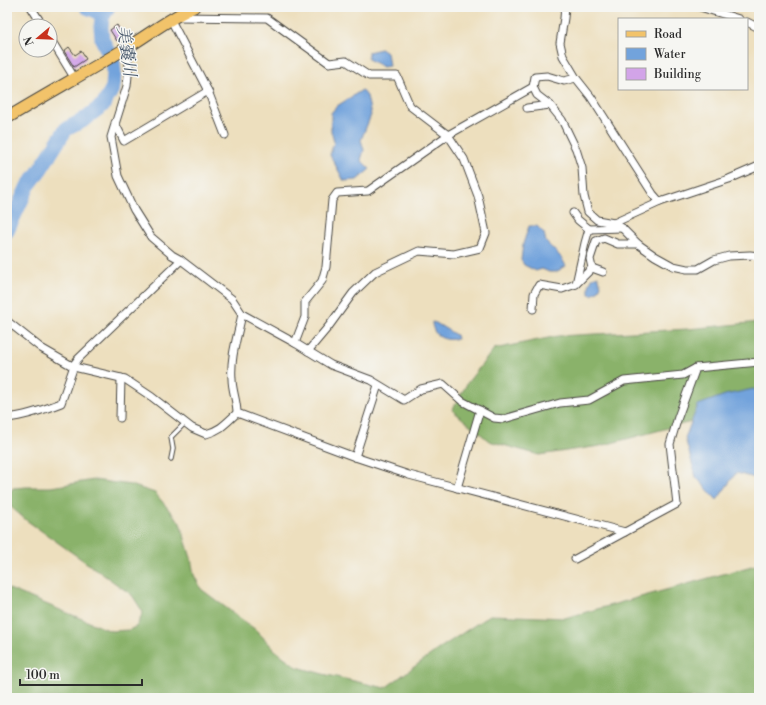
<svg xmlns="http://www.w3.org/2000/svg" width="766" height="705" font-family="'Libre Bodoni','Noto Serif JP',serif">
<rect width="100%" height="100%" fill="#f6f6f2"/>
<filter id="ink" filterUnits="userSpaceOnUse"><feTurbulence type="fractalNoise" baseFrequency=".025" numOctaves="2"/><feDisplacementMap in="SourceGraphic" scale="8" xChannelSelector="R" yChannelSelector="G"/><feConvolveMatrix kernelMatrix="1 2 1 2 8 2 1 2 1" color-interpolation-filters="sRGB"/></filter>
<filter id="wash" filterUnits="userSpaceOnUse"><feTurbulence type="fractalNoise" baseFrequency=".012" numOctaves="4" result="noise"/><feDisplacementMap in="SourceGraphic" scale="16" xChannelSelector="R" yChannelSelector="G"/><feGaussianBlur stdDeviation="0.9" result="paint"/><feColorMatrix in="noise" values="0 0 0 0 0 0 0 0 0 0 0 0 0 0 0 0 0 1.4 0 .05"/><feComposite in="paint" operator="in"/></filter>
<g filter="url(#wash)">
<rect width="100%" height="100%" fill="#eddfbe"/>
<g fill="#8ab26a" stroke="#5a6e4a">
<path d="M 759,322 L 759,398 L 721,414 L 600,446 L 539,455 L 489,441 L 452,410 L 468,382 L 494,349 L 558,336 L 688,329 Z"/>
<path d="M 94,480 L 131,485 L 155,493 L 180,523 L 191,558 L 194,575 L 201,589 L 256,630 L 276,651 L 297,667 L 323,674 L 385,688 L 440,648 L 490,615 L 565,618 L 759,564 L 759,698 L 7,698 L 7,588 L 111,631 L 129,630 L 137,626 L 143,612 L 132,595 L 26,520 L 11,507 L 8,496 L 13,488 L 27,487 L 51,487 Z"/>
</g>
<g fill="#72a3dc" stroke="#4e6784">
<path d="M 381,49 L 387,52 L 389,66 L 383,67 L 368,59 L 368,52 Z"/>
<path d="M 362,90 L 367,96 L 371,115 L 361,140 L 364,150 L 361,160 L 370,169 L 357,180 L 344,181 L 330,155 L 334,142 L 331,131 L 331,113 L 337,106 Z"/>
<path d="M 529,226 L 537,226 L 544,233 L 546,242 L 561,257 L 566,266 L 556,272 L 549,272 L 542,269 L 536,271 L 524,265 L 521,260 L 523,244 Z"/>
<path d="M 598,276 L 601,285 L 598,291 L 592,295 L 589,294 L 589,286 L 592,278 Z"/>
<path d="M 432,322 L 436,323 L 456,335 L 457,339 C 444,341 434,337 432,324 Z"/>
<path d="M 753,389 L 759,391 L 759,479 L 736,473 L 717,500 L 696,477 L 685,438 L 698,405 L 725,395 Z"/>
</g>
<g fill="none" stroke-linecap="round" stroke-linejoin="round">
<g stroke="#72a3dc" stroke-width="15">
<path d="M 87,7 L 104,14"/>
<path d="M 7,231 L 28,186 L 38,173 L 66,129 L 82,121 L 104,104 L 113,87 L 114,72 L 113,62 L 102,39 L 101,27 L 102,18 L 108,7"/>
</g>
</g>
<g id="blocks">
<g fill="#d2a4e8">
<path d="M 117,25 L 124,37 L 117,41 L 110,30 Z"/>
<path d="M 69,47 L 75,55 L 81,51 L 86,59 L 74,67 L 64,51 Z"/>
</g>
</g>
</g>
<g filter="url(#ink)">
<use href="#blocks" fill-opacity="0" stroke="#484641" stroke-width="1"/>
<g fill="none" stroke-linecap="round" stroke-linejoin="round">
<defs>
<path id="lane" d="M 171,459 L 173,449 L 171,437 L 185,423"/>
<g id="street">
<path d="M 31,7 L 43,26"/>
<path d="M 565,7 L 564,18 L 560,43 L 563,56 L 576,78 L 591,97 L 653,194 L 660,202 L 729,179 L 759,166"/>
<path d="M 700,7 L 739,19"/>
<path d="M 177,17 L 267,18 L 329,63 L 346,61 L 369,76 L 397,76 L 410,106 L 448,135 L 464,159 L 478,196 L 486,233 L 480,248 L 454,254 L 419,251 L 375,272 L 353,293 L 329,326 L 308,351"/>
<path d="M 171,20 L 208,91 L 225,135"/>
<path d="M 747,22 L 759,28"/>
<path d="M 50,38 L 75,79"/>
<path d="M 125,49 L 129,65 L 127,86 L 111,137 L 118,176 L 134,210 L 151,237 L 172,255 L 181,260 L 232,299 L 242,314 C 238,335 230,357 232,379 C 232,390 237,401 237,413 L 355,457 L 409,475 L 625,532 L 677,504 L 670,444 L 678,417 L 696,368 L 759,362"/>
<path d="M 576,78 L 564,81 L 547,76 L 535,77 L 533,87 L 537,95 L 550,105 L 562,120 L 576,149 L 582,168 L 584,196 L 588,212 L 597,220 L 614,223 L 622,228 L 638,244 L 655,256 L 673,266 L 687,269 L 698,269 L 714,260 L 729,256 L 750,255 L 759,256"/>
<path d="M 527,108 L 550,105"/>
<path d="M 115,123 L 124,141 L 208,91"/>
<path d="M 614,223 L 660,202"/>
<path d="M 589,229 L 622,228"/>
<path d="M 592,268 L 603,272"/>
<path d="M 576,284 L 592,268 L 590,259 L 596,241 L 604,238 L 618,244 L 638,244"/>
<path d="M 533,309 L 534,294 L 539,285 L 562,289 L 576,284 L 585,243 L 589,229 L 578,220 L 573,213"/>
<path d="M 242,314 L 295,343 L 331,365 L 371,380 L 404,400 L 421,389 L 443,384 L 462,401 L 494,418 L 504,419 L 560,403 L 589,400 L 624,381 L 683,375 L 696,368"/>
<path d="M 7,321 L 41,348 L 74,367 L 125,379 L 152,397 L 192,428 L 206,434 C 221,430 226,423 237,413"/>
<path d="M 295,343 L 305,317 L 305,302 L 322,281 L 326,267 L 332,200 L 337,193 L 368,191 L 448,135 L 533,87"/>
<path d="M 7,418 C 26,416 43,410 61,403 L 75,363 L 78,359 L 181,260"/>
<path d="M 120,418 L 121,378"/>
<path d="M 355,457 L 378,385"/>
<path d="M 457,488 L 480,410"/>
<path d="M 575,559 L 625,532"/>
</g>
<path id="primary" d="M 7,118 C 45,95 85,73 123,50 C 147,36 169,18 194,7"/>
</defs>
<use href="#lane" stroke="#484641" stroke-width="5.5"/>
<use href="#street" stroke="#484641" stroke-width="9"/>
<use href="#primary" stroke="#484641" stroke-width="13"/>
<use href="#lane" stroke="#fff" stroke-width="3.5"/>
<use href="#street" stroke="#fff" stroke-width="7"/>
<use href="#primary" stroke="#f2c36a" stroke-width="11"/>
</g>
</g>
<g text-anchor="middle" stroke-width="3" stroke-linejoin="round" paint-order="stroke">
<g font-size="17" font-style="italic" fill="#445569" stroke="#f6f6f2">
<text transform="translate(127 51) rotate(82)" y="6">美嚢川</text>
</g>
</g>
<rect width="766" height="705" fill="none" stroke="#f6f6f2" stroke-width="24"/>
<rect x="618" y="18" width="130" height="72" fill="#f6f6f2" stroke="#a5a5a2"/>
<rect x="626" y="31" width="20" height="6" fill="#f2c36a" stroke="#a5a5a2"/>
<text x="654" y="38" font-size="12" fill="#2b2b2b">Road</text>
<rect x="626" y="48" width="20" height="12" fill="#72a3dc" stroke="#a5a5a2"/>
<text x="654" y="58" font-size="12" fill="#2b2b2b">Water</text>
<rect x="626" y="68" width="20" height="12" fill="#d2a4e8" stroke="#a5a5a2"/>
<text x="654" y="78" font-size="12" fill="#2b2b2b">Building</text>
<g transform="translate(38 38) rotate(251)"><circle r="19" fill="#f6f6f2" stroke="#a5a5a2"/>
<path d="M0-3L7 15L0 10L-7 15Z" fill="#c8321e"/>
<text y="-6" font-size="11" font-weight="bold" text-anchor="middle" fill="#2b2b2b">N</text>
</g>
<path d="M20 679v6h122v-6" fill="none" stroke="#2b2b2b" stroke-width="2"/>
<text x="26" y="679" font-size="12" fill="#2b2b2b" stroke="#f6f6f2" stroke-width="3" paint-order="stroke">100 m</text>
</svg>
